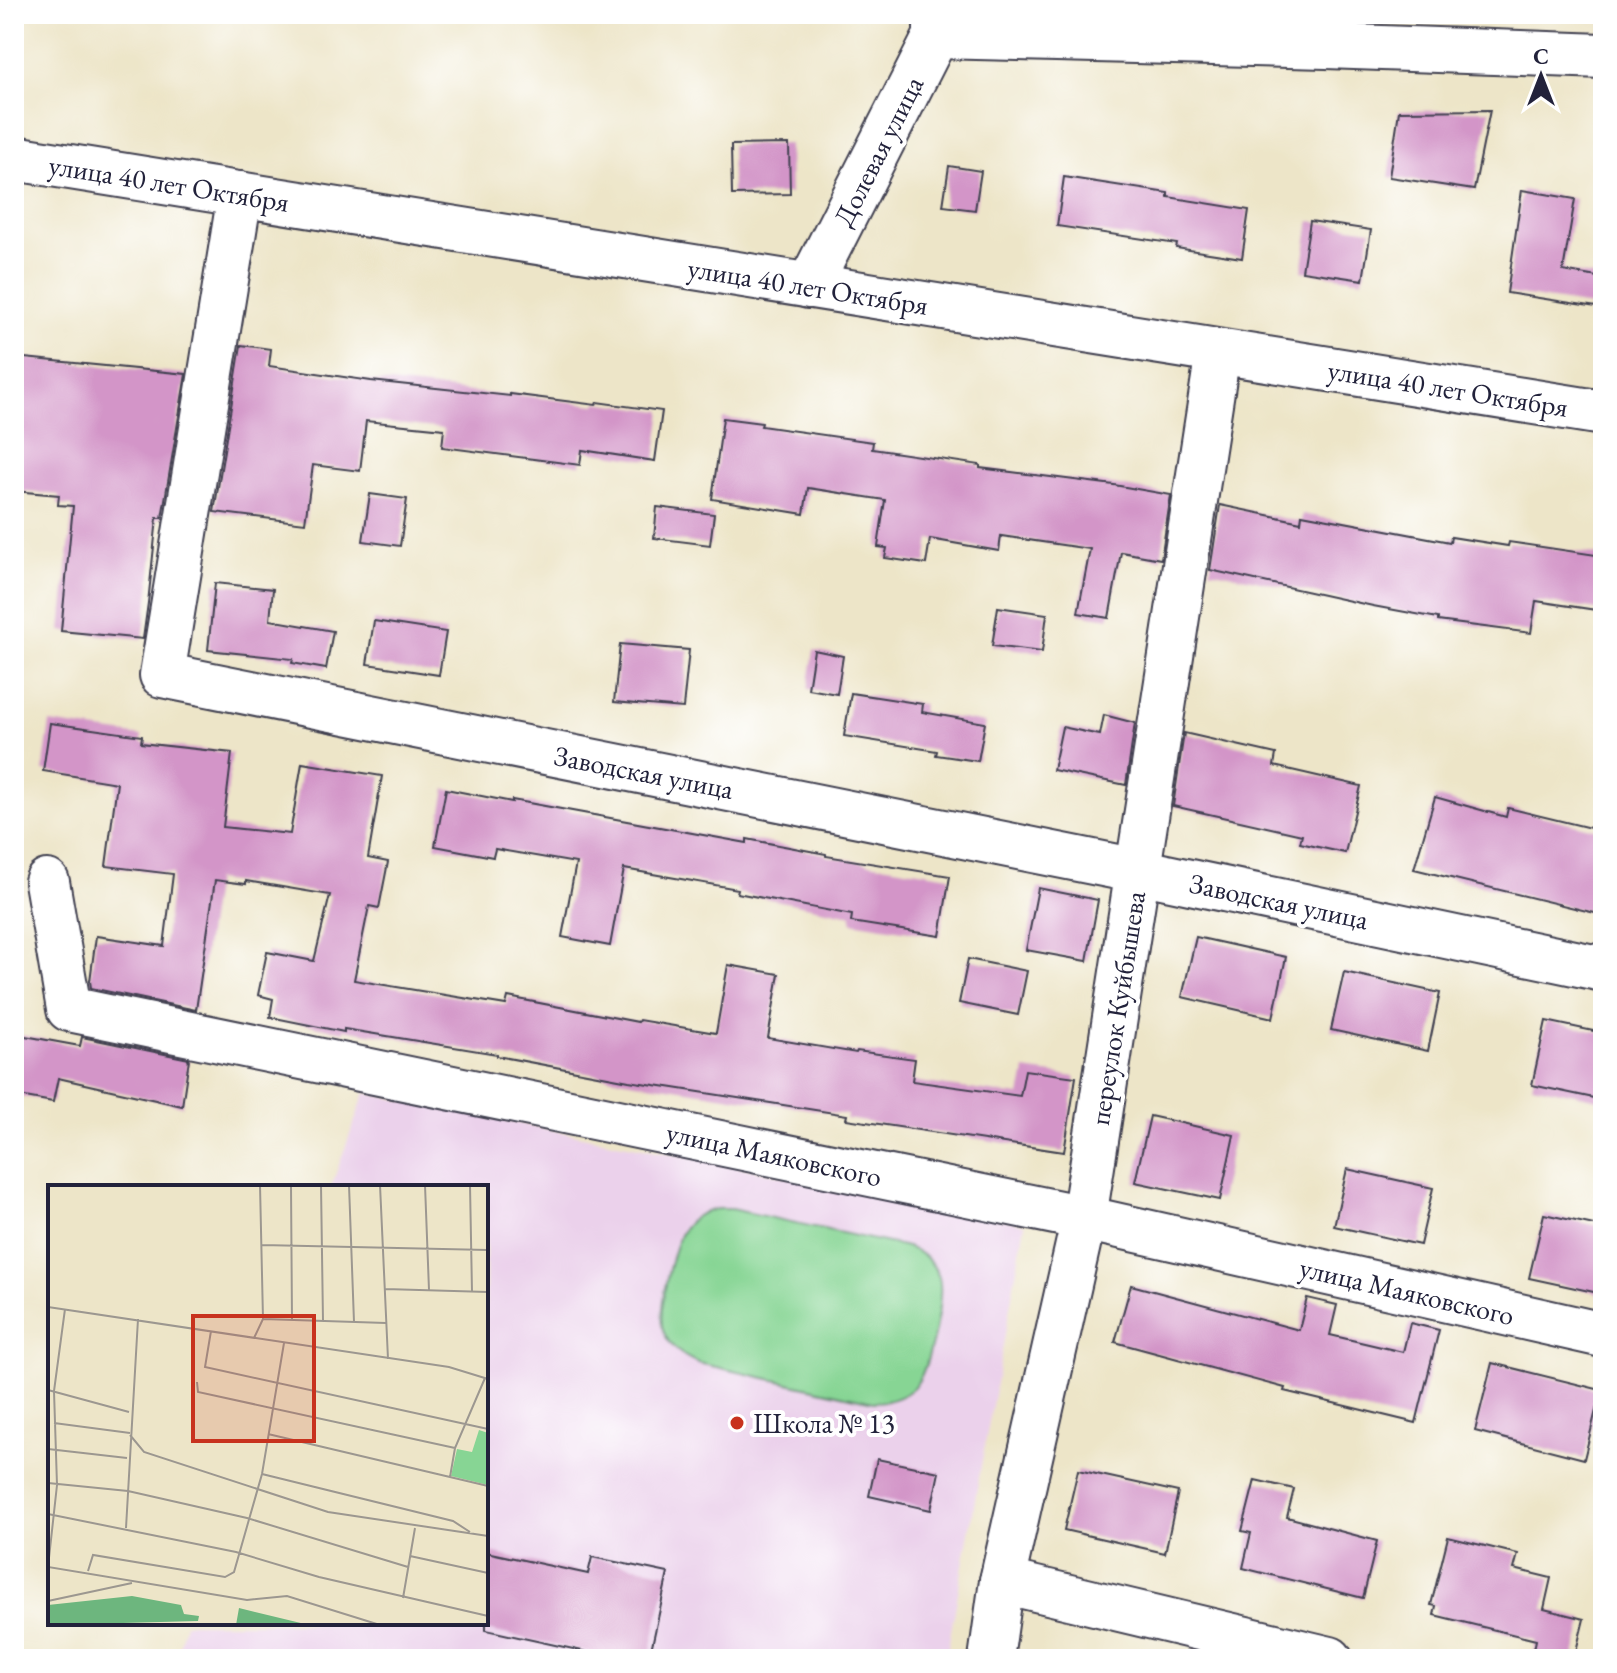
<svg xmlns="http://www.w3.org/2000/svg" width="1617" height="1673" font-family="'EB Garamond',serif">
<rect width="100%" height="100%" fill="#fff"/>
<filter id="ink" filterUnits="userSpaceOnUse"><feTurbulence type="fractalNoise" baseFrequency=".0125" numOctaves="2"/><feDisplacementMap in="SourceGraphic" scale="16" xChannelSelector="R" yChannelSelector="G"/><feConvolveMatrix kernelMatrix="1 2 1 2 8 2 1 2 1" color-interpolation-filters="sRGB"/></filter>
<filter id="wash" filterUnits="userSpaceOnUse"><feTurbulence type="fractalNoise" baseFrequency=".006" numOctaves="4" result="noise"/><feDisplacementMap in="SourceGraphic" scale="32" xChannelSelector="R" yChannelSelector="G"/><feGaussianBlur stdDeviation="1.8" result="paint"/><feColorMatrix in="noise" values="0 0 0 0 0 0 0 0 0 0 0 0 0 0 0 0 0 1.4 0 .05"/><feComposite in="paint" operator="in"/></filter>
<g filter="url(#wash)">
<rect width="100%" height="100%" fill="#ede5c8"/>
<path fill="#ebd1eb" d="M 365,1093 L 1025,1224 L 946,1659 L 176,1659 L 185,1623 L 486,1623 L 486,1187 L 331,1187 Z"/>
<path fill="#87d594" stroke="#547c68" stroke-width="2" d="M 717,1209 L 731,1209 L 907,1247 C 921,1252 932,1260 938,1275 C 946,1293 929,1368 917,1383 C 906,1397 889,1402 873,1402 L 698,1363 C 682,1356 669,1347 663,1330 C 657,1312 673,1241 685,1227 C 693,1216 703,1211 717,1209 Z"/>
<g id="blocks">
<g fill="#d395c8">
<path d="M 1490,110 L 1474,190 L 1389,177 L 1399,111 Z"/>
<path d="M 789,144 L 790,194 L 732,195 L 731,145 Z"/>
<path d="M 949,166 L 981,171 L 975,210 L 943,206 Z"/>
<path d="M 1064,177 L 1168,193 L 1168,197 L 1249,210 L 1242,258 L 1176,248 L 1177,244 L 1057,226 Z"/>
<path d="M 1522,190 L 1575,199 L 1563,271 L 1603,278 L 1603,308 L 1507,293 Z"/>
<path d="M 1310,221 L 1371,230 L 1363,280 L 1302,271 Z"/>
<path d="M 241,345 L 271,349 L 269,366 L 371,381 L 510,396 L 510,394 L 596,405 L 597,402 L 662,411 L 655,461 L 582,450 L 580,465 L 442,447 L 444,429 L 366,421 L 360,471 L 313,465 L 305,523 L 214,512 Z"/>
<path d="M 14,357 L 186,374 L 162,518 L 157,518 L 148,603 L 143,639 L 61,631 L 73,506 L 58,505 L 59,495 L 14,491 Z"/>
<path d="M 723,418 L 762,423 L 761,426 L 873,442 L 872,449 L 980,465 L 980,468 L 1114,485 L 1171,495 L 1161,559 L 1121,552 L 1109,618 L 1078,613 L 1090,549 L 1001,536 L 999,551 L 930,539 L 926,564 L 885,558 L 887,548 L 878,547 L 885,500 L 808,488 L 804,514 L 712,499 Z"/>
<path d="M 370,494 L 407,499 L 400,546 L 363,541 Z"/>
<path d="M 1220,505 L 1301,522 L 1302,514 L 1450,542 L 1451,537 L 1508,546 L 1509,542 L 1603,556 L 1603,611 L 1536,601 L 1531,633 L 1438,621 L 1438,618 L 1373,606 L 1210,570 Z"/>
<path d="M 657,507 L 714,514 L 710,545 L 654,538 Z"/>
<path d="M 215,583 L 273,589 L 270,620 L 333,631 L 326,669 L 292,663 L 293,659 L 208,650 Z"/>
<path d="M 998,607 L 1047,614 L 1042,652 L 992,646 Z"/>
<path d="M 374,621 L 446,632 L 439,675 L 367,664 Z"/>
<path d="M 620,644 L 689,650 L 683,708 L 614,702 Z"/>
<path d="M 814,650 L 843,656 L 837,694 L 808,689 Z"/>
<path d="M 851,693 L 923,704 L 922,712 L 985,723 L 978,761 L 936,755 L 937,751 L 844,736 Z"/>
<path d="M 1104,715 L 1135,723 L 1126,785 L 1053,770 L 1062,727 L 1100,735 Z"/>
<path d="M 50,723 L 142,736 L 141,743 L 232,753 L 223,827 L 290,834 L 302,763 L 382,776 L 368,858 L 388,862 L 379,908 L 369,906 L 354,980 L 506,1005 L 508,997 L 638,1022 L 639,1020 L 716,1033 L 728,965 L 779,974 L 768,1038 L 856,1053 L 857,1051 L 915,1059 L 912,1081 L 1020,1096 L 1025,1070 L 1076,1077 L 1064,1152 L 846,1119 L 847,1115 L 629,1081 L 497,1056 L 497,1054 L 344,1029 L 344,1032 L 270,1017 L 273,999 L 258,995 L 267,952 L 314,961 L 330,895 L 246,881 L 246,884 L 215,880 L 196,1010 L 91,988 L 90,981 L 96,936 L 164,946 L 173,874 L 106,866 L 117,783 L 43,771 Z"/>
<path d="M 1184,733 L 1276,754 L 1274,766 L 1361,786 L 1345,853 L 1300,843 L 1302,835 L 1173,806 Z"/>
<path d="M 446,789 L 512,802 L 512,800 L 747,843 L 747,839 L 826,854 L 826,856 L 950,876 L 940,936 L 851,922 L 852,915 L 737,893 L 738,889 L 624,869 L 610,946 L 562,937 L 576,863 L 495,849 L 493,857 L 435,846 Z"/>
<path d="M 1435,797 L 1506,817 L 1508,808 L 1603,831 L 1603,915 L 1414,869 Z"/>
<path d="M 1038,888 L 1098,900 L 1087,961 L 1026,950 Z"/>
<path d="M 1196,937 L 1286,957 L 1273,1018 L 1182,997 Z"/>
<path d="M 968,959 L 1027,971 L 1018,1015 L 959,1003 Z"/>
<path d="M 1344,972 L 1440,993 L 1428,1051 L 1331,1030 Z"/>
<path d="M 1546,1021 L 1603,1033 L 1603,1100 L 1532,1085 Z"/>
<path d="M 14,1034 L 80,1046 L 82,1037 L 189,1059 L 182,1106 L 58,1078 L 53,1102 L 14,1095 Z"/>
<path d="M 1150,1116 L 1234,1135 L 1220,1200 L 1135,1182 Z"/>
<path d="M 1347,1169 L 1433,1188 L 1420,1245 L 1334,1226 Z"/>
<path d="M 1544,1214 L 1603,1227 L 1603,1294 L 1529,1278 Z"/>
<path d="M 1131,1285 L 1299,1330 L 1307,1298 L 1337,1305 L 1330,1335 L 1403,1352 L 1410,1323 L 1439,1330 L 1416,1423 L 1284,1391 L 1285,1388 L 1115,1342 Z"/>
<path d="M 1492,1363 L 1601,1390 L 1584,1459 L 1475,1431 Z"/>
<path d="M 877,1459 L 939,1472 L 931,1510 L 869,1496 Z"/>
<path d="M 1078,1470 L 1178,1492 L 1165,1553 L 1064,1530 Z"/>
<path d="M 1255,1480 L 1294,1489 L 1287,1517 L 1377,1541 L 1363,1598 L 1243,1568 L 1251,1533 L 1242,1531 Z"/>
<path d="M 1448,1537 L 1518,1554 L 1514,1569 L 1551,1578 L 1544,1609 L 1584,1619 L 1574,1659 L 1532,1659 L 1536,1640 L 1434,1615 L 1436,1606 L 1431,1605 Z"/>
<path d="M 486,1552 L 588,1574 L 592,1557 L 668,1573 L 649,1659 L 619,1659 L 486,1630 Z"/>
</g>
</g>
</g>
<g filter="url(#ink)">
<use href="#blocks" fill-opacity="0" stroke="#403f50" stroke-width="2"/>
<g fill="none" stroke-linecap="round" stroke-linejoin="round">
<defs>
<g id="minor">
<path d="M 936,36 L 1326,46 L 1603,56"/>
<path d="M 14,158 L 1603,413"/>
<path d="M 240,194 L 162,675 L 1138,871 L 1603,969"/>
<path d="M 809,286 L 936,36 L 936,14"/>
<path d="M 47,882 L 69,1009 L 1084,1218 L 1603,1335"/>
<path d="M 1002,1581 L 1330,1659"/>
<path d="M 991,1659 L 1002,1581 L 1084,1218 L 1218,352"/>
</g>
</defs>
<use href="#minor" stroke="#403f50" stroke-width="48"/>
<use href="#minor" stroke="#fff" stroke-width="44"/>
</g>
</g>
<circle fill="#c8321e" stroke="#fff" stroke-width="3" cx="737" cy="1423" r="8"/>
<g text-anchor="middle" stroke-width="8" stroke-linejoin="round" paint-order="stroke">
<g font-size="28" fill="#22223b" stroke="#fff">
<text transform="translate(878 151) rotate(-63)" y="10">Долевая улица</text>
<text transform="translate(169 183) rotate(9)" y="10">улица 40 лет Октября</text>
<text transform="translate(808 286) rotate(9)" y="10">улица 40 лет Октября</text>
<text transform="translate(1448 388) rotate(9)" y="10">улица 40 лет Октября</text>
<text transform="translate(644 772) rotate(11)" y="10">Заводская улица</text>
<text transform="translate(1279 901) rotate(12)" y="10">Заводская улица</text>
<text transform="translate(1117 1008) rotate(-81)" y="10">переулок Куйбышева</text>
<text transform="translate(774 1154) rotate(12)" y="10">улица Маяковского</text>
<text transform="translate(1407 1291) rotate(13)" y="10">улица Маяковского</text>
</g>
<g font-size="28" fill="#22223b" stroke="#fff" text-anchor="start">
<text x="753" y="1433">Школа № 13</text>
</g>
</g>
<g transform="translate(48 1185)">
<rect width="440" height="440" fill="#ede5c8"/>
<path d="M 431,245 L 440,248 L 440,300 L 403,291 L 409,264 L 424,267 Z" fill="#87d594"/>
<path d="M 84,411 L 133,420 L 136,429 L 151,431 L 150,436 L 0,440 L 0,420 ZM 191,423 L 261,440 L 188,440 Z" fill="#6db67e"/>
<path fill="none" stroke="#9c9790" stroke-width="2" d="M 243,0 L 244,135M 273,0 L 275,136M 301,0 L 306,137M 332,0 L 340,174M 377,0 L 381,105M 422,0 L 424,107M 214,60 L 440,65M 337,104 L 440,107M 0,122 L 401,182 L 440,194M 17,124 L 6,206 L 9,300 L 0,382 L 199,415 L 239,411 L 332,440M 215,134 L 338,138M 163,146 L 157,182 L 440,244M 206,153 L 215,134 L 212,0M 149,197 L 150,207 L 407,263M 0,205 L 81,227M 6,238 L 82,248M 220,249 L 440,301M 82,250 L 96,267 L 280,327 L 440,351M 0,264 L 79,273M 214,289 L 405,336 L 422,347M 402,292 L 407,263 L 437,193M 0,298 L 80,306 L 199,333 L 360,382M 0,329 L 188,367 L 271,392 L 440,431M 78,343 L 90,134M 362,371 L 440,388M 40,386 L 45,370 L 177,392 L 186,387 L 214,289 L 236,158M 355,413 L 367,343M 0,416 L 84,398"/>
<path fill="#c8321e" fill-opacity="0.15" stroke="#c8321e" stroke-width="4" d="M 145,131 L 266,131 L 266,256 L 145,256 Z"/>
<rect width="440" height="440" fill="none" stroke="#22223b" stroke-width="4"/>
</g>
<rect width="1617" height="1673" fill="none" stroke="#fff" stroke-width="48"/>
<g transform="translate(1541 76)" stroke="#ffffff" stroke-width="6" paint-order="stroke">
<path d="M0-6L14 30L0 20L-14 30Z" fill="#22223b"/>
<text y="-12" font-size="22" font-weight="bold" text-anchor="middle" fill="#22223b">С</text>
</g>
</svg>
